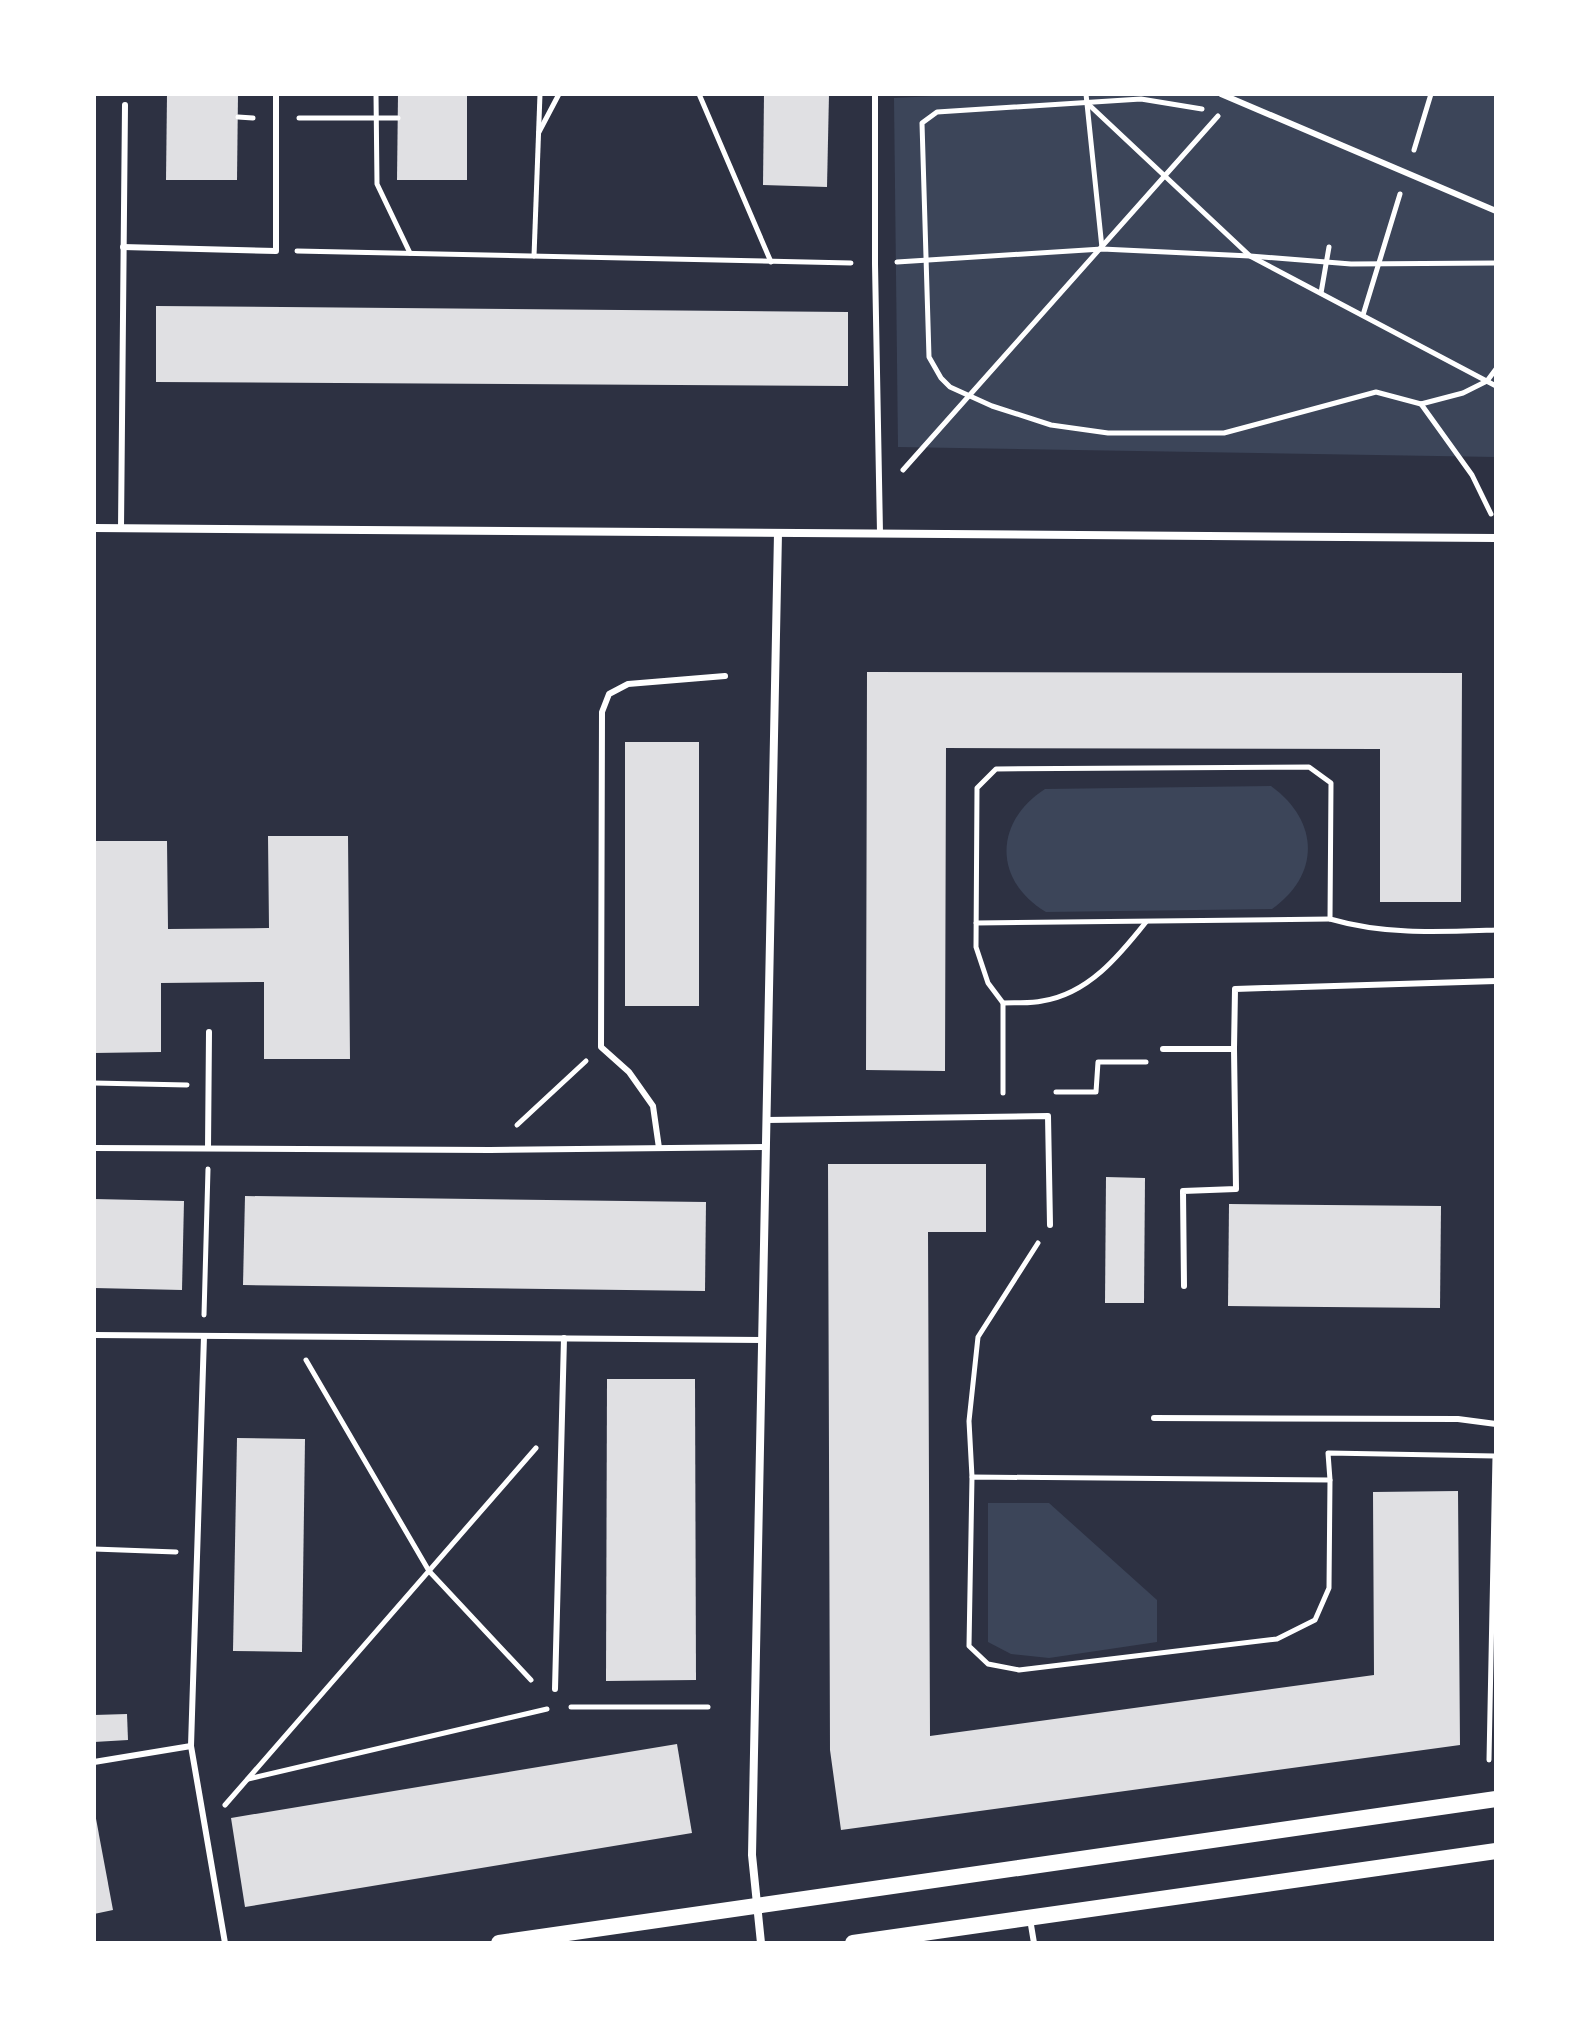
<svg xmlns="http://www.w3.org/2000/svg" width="1590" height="2037" font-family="Mulish,sans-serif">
<rect width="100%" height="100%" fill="#2d3142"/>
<g fill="#3c4559">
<path d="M 974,94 L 1496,94 L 1496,457 L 898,447 L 894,98 Z"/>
<path d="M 1271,786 C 1319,821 1321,874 1272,909 L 1046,912 C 993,880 994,822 1045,789 Z"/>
<path d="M 988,1503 L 1049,1503 L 1157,1600 L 1157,1642 L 1049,1658 L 1011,1654 L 988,1642 Z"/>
</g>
<g fill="#e0e0e3">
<path d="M 167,94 L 238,94 L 237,180 L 166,180 Z"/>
<path d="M 398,94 L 467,94 L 467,180 L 397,180 Z"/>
<path d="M 764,94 L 829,94 L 827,187 L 763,185 Z"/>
<path d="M 156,306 L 848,312 L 848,386 L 156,382 Z"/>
<path d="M 867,672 L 1462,673 L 1461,902 L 1380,902 L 1380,749 L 946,748 L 945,1071 L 866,1070 Z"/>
<rect x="625" y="742" width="74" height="264"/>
<path d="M 268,836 L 348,836 L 350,1059 L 264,1059 L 264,982 L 161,983 L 161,1052 L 94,1053 L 94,841 L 167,841 L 168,929 L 269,928 Z"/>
<path d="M 828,1164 L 986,1164 L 986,1232 L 928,1232 L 930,1736 L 1374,1675 L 1373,1492 L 1458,1491 L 1460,1745 L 841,1830 L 830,1750 Z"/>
<path d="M 1106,1177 L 1145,1178 L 1144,1303 L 1105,1303 Z"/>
<path d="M 245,1196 L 706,1202 L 705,1291 L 243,1285 Z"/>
<path d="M 94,1199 L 184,1201 L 182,1290 L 94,1288 Z"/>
<path d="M 1229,1204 L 1441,1206 L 1440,1308 L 1228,1306 Z"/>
<path d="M 607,1379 L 695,1379 L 696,1680 L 606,1681 Z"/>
<path d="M 237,1438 L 305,1439 L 302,1652 L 233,1651 Z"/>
<path d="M 127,1714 L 128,1740 L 94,1742 L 94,1715 Z"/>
<path d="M 677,1744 L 692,1833 L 245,1907 L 231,1818 Z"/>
<path d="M 94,1808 L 113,1910 L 94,1914 Z"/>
</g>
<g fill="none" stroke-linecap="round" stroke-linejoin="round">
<g stroke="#fff" stroke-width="5">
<path d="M 376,94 L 377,184 L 410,253"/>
<path d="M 699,94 L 771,262"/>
<path d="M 1086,94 L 1102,248"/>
<path d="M 1086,102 L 1250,256 L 1496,386"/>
<path d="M 1202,109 L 1141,99 L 937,112 L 922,123 L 929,357 L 941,378 L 950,387 L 992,406 L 1051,425 L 1108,433 L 1224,433 L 1376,392 L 1421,404 L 1463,393 L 1487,381 L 1496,369"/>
<path d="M 238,117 L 253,118"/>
<path d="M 299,118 L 398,118"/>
<path d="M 539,132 L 559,94"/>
<path d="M 1414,150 L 1431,94"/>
<path d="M 297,251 L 851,263"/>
<path d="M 534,256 L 540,94"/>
<path d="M 897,262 L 1102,249 L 1250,256 L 1351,264 L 1496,263"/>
<path d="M 1321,293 L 1329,247"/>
<path d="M 1363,315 L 1400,194"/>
<path d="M 1421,404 L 1472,475 L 1491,514"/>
<path d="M 903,470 L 1218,116"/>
<path d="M 976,923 L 1330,919"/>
<path d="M 1003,1003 C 1016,1002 1030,1004 1042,1001 C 1088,994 1119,956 1146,922"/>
<path d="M 94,1083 L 187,1085"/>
<path d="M 1056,1092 L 1096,1092 L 1098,1062 L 1146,1062"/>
<path d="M 1003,1093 L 1003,1003 L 988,983 L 976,947 L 977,788 L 996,769 L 1309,767 L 1331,783 L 1330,919 C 1385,935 1439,932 1496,930"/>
<path d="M 517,1125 L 586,1061"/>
<path d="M 204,1315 L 208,1169"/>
<path d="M 306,1360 L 429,1571 L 531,1680"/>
<path d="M 972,1477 L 1330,1480 L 1329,1588 L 1315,1620 L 1277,1639 L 1019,1670 L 988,1664 L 969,1646 Z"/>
<path d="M 972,1477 L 969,1421 L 978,1337 L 1038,1243"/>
<path d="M 1330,1480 L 1328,1453 L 1495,1456 L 1489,1760"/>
<path d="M 94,1549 L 176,1552"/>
<path d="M 571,1707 L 708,1707"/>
<path d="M 248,1779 L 547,1709"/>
<path d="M 225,1805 L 536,1448"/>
</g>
<g stroke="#fff" stroke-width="6">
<path d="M 875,94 L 875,264 L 880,533"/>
<path d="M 1221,94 L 1496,211"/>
<path d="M 123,247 L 276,251 L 276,94"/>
<path d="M 121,528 L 125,105"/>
<path d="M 1163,1049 L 1234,1049 L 1235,989 L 1496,981"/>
<path d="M 767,1120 L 1048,1116 L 1050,1225"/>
<path d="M 94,1148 L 490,1150 L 766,1147"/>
<path d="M 208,1148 L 209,1032"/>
<path d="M 659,1148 L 653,1106 L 629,1072 L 601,1047 L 602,712 L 609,694 L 628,684 L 725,676"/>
<path d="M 1184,1286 L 1183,1191 L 1236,1189 L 1234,1049"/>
<path d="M 94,1335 L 762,1340"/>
<path d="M 204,1336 L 191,1746 L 225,1943"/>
<path d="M 1154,1418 L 1458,1419 L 1496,1424"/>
<path d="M 555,1689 L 564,1338"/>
<path d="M 94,1762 L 191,1746"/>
<path d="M 1030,1919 L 1034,1943"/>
</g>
<g stroke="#fff" stroke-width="8">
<path d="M 94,528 L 1496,538"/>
<path d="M 761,1943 L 752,1855 L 778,533"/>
</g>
<g stroke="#fff" stroke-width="16">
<path d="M 499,1943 L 1496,1799"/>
<path d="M 853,1943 L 1496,1851"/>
</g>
</g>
<rect width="1590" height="2037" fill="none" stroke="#ffffff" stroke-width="192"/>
</svg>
